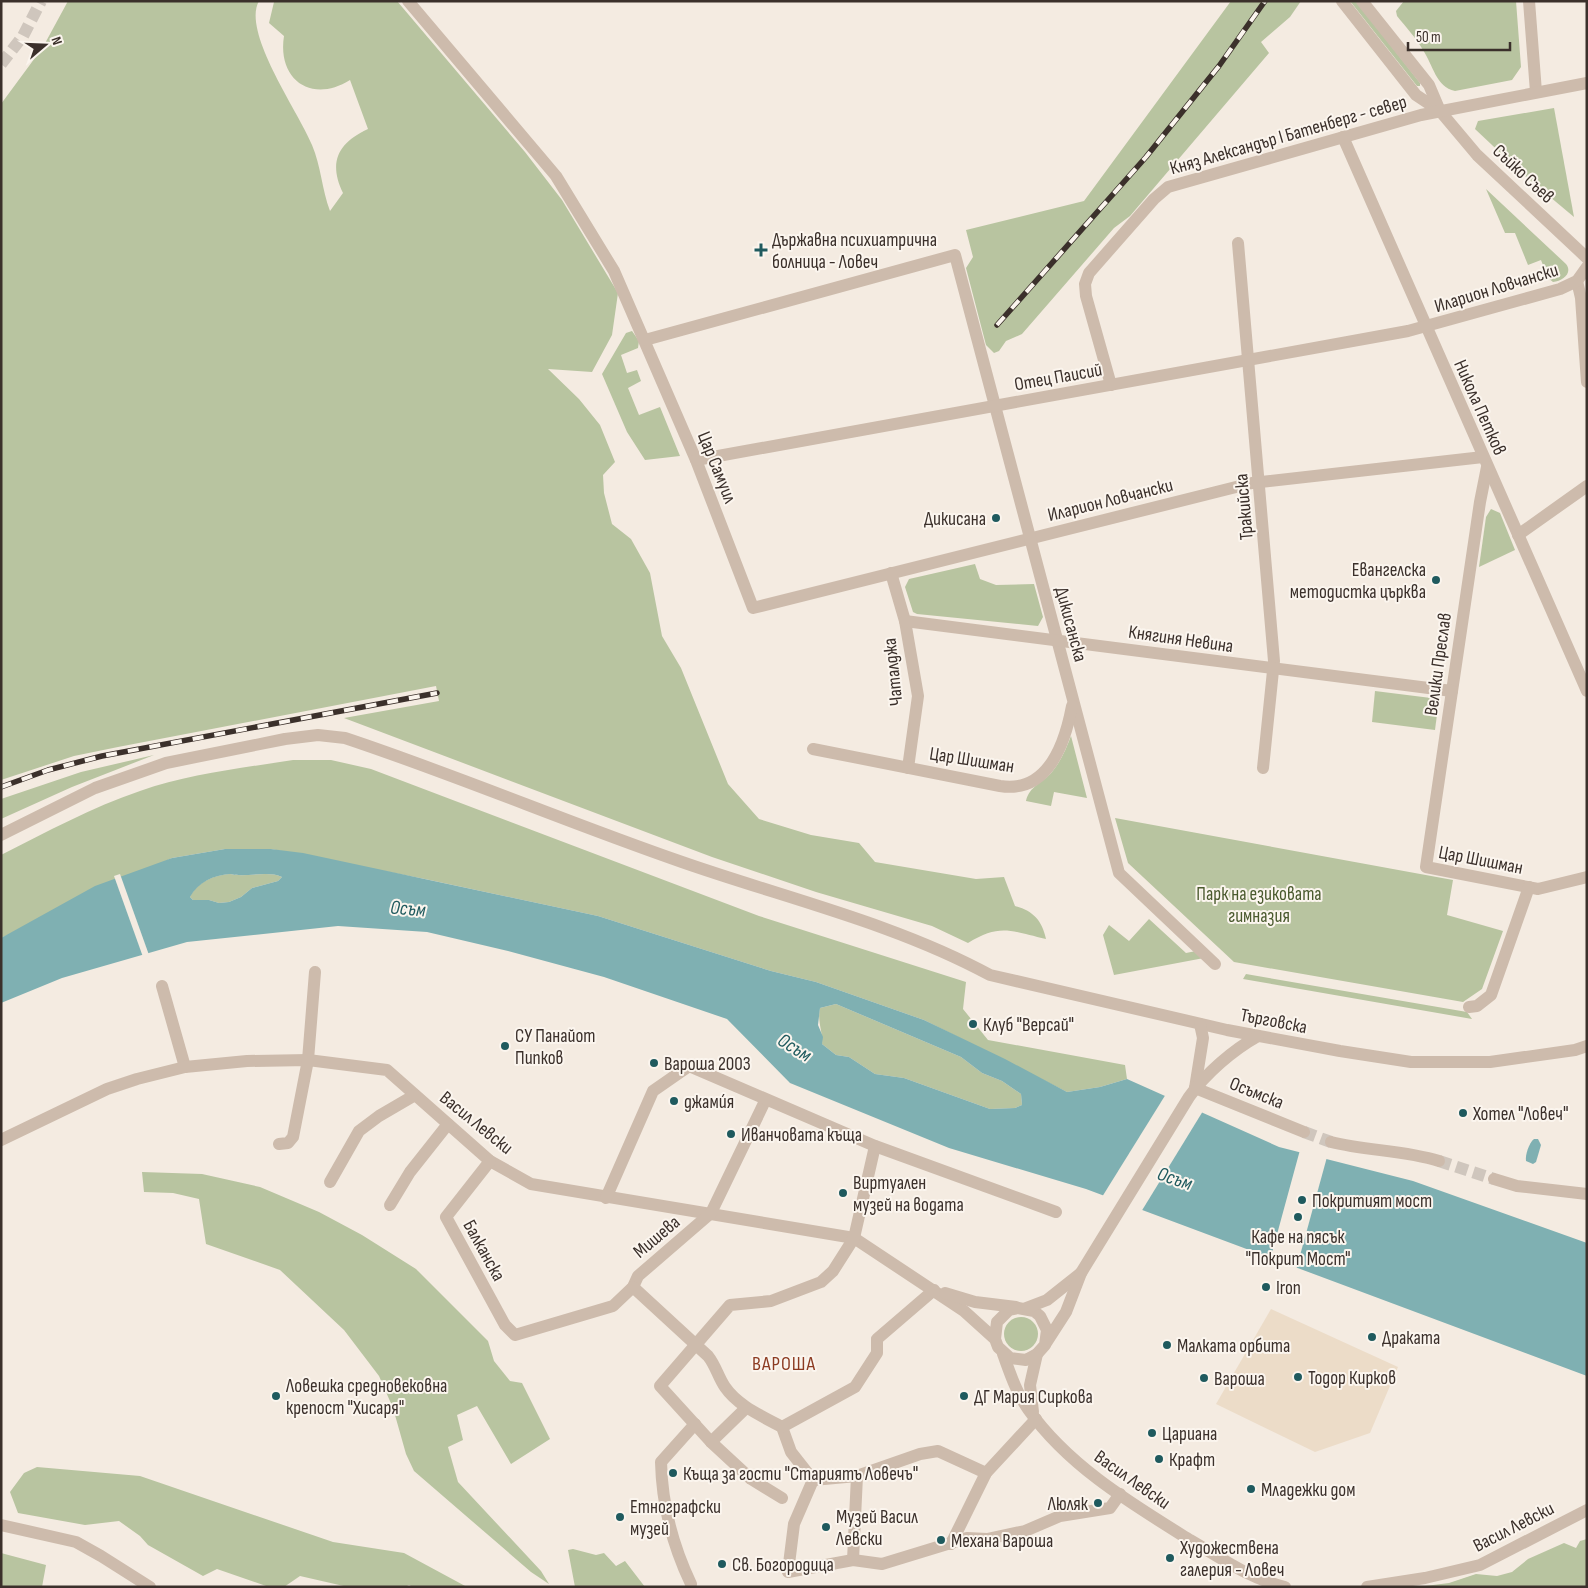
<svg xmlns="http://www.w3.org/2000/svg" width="1588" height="1588" font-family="'Sofia Sans Condensed',sans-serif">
<rect width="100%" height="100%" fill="#f4ebe1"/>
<g fill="#b8c4a0">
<path d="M 68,1 L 259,1 C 241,32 300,114 312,145 C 321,166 322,190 330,211 L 343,193 C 328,162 338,143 368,129 L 350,80 C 312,104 277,80 284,36 L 269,23 L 274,2 L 397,1 L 525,152 L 562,200 L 618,293 L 612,335 L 592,372 L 548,369 L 579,399 L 600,425 L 615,462 L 603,475 L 604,493 L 612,524 L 631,539 L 650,573 L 662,636 L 681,668 L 728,784 L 759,819 L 811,835 L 859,843 L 875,862 L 976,879 L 1004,877 L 1015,906 C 1033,911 1042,920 1046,939 C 1011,931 1000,923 968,943 L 932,926 L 816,892 L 712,857 L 344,718 L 439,701 L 436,686 L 118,747 L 74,756 L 1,780 L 1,104 L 43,47 Z"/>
<path d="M 1231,1 L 1301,1 L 1290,17 L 1261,42 L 1269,53 L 1130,216 L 1114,228 L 1022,334 L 1006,341 L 999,351 L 994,353 L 986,345 L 966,268 L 973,257 L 966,230 L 1084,201 Z"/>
<path d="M 1350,1 L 1356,1 L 1420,83 L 1420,86 L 1417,86 Z"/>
<path d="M 1404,1 L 1516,1 L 1521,67 L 1512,80 L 1455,91 C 1436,87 1433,65 1423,50 C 1416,38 1406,27 1397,16 L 1396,11 Z"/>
<path d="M 1554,108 L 1574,217 L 1525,176 L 1475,129 L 1478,121 Z"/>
<path d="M 1486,189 L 1566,264 C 1573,273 1563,281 1553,282 L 1548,278 L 1541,260 L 1528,265 L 1515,233 L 1505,233 Z"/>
<path d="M 632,331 L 639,341 L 638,348 L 621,355 L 627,373 L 637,370 L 641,381 L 628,388 L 639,415 L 660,407 L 680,456 L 645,460 L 627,432 L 602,374 L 626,333 Z"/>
<path d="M 1491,509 L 1500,513 L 1515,550 L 1479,567 L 1486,517 Z"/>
<path d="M 975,564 L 980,579 L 996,585 L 1034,584 L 1043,617 L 1038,626 L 917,614 L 913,612 L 905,587 L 909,579 Z"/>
<path d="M 1375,691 L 1439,699 L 1435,730 L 1372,722 Z"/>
<path d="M 1071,736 L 1087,798 L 1054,792 L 1051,806 L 1026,801 C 1029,786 1043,783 1052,772 C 1061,761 1066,749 1071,736 Z"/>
<path d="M 154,755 L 72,787 L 1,819 L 1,799 L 81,772 Z"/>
<path d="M 293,760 L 331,760 L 371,769 L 759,916 L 966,982 L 963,1009 L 988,1040 L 1125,1065 L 1127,1079 L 1100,1087 L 1067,1092 L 924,1020 L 816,982 L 771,971 L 598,916 L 425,879 L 271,849 L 225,849 L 172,858 L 1,938 L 1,855 C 47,832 92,807 140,791 C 189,774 242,768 293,760 Z"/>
<path d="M 1115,818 L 1453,880 L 1447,915 L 1503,931 L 1482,989 L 1463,1002 L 1234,962 L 1128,863 Z"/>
<path d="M 230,874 C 246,878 267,870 282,877 L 278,881 L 252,888 L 241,897 L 229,902 L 219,903 L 209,900 L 193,900 L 190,897 C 197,882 214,875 230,874 Z"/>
<path d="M 1149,919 L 1186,953 L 1196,951 L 1204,958 L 1114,975 L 1103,935 L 1109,925 L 1129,941 Z"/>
<path d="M 1246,974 L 1467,1012 L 1472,1019 L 1243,979 Z"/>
<path d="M 836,1004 L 961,1057 L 982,1073 L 1002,1081 L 1021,1094 L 1022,1105 L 1015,1108 L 990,1109 L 904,1078 L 875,1074 L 849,1057 L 836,1055 L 822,1044 C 823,1031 817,1022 820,1008 Z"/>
<path d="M 142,1172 L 202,1174 L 260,1187 L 319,1212 L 362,1235 L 416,1269 L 488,1341 L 494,1361 L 510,1381 L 522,1383 L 550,1439 L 511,1464 L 477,1406 L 457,1415 L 463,1440 L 448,1447 L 458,1482 L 541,1571 L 549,1584 L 531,1572 L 414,1471 L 406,1454 L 393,1408 L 379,1376 L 344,1330 L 280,1270 L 206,1244 L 199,1199 L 173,1193 L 144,1192 Z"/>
<circle cx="1021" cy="1334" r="17"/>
<path d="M 37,1467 L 140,1476 L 333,1542 L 404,1553 L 467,1587 L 413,1587 L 409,1585 L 405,1587 L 348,1587 L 300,1576 L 284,1587 L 269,1587 L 217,1569 L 203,1576 L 148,1545 L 140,1536 L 119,1521 L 85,1525 L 18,1513 L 10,1492 L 24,1473 Z"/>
<path d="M 1587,1539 L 1587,1587 L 1425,1586 L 1449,1583 L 1476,1574 L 1497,1576 L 1512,1572 L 1528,1559 L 1564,1543 L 1576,1548 L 1580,1541 Z"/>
<path d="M 573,1549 L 596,1555 L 604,1553 L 616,1566 L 625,1561 L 645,1587 L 575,1587 L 568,1550 Z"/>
<path d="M 1,1553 L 46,1565 L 42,1587 L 1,1587 Z"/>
</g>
<path fill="#ecdcc8" d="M 1271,1309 L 1398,1367 L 1370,1433 L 1315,1452 L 1216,1404 Z"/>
<g fill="#7fb0b2" fill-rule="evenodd">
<path d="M 225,849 L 271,849 L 303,853 L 598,916 L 771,971 L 816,982 L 924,1020 L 1005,1059 L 1067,1092 L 1100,1087 L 1127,1079 L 1279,1147 L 1413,1181 L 1587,1243 L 1587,1376 L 1086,1189 L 949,1148 L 790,1083 L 727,1019 L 604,977 L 508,951 L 427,932 L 338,926 L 187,942 L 62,978 L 1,1003 L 1,938 L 95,886 L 172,858 ZM 230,874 C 246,878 267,870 282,877 L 278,881 L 252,888 L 241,897 L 229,902 L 219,903 L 209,900 L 193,900 L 190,897 C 198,882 214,875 230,874 ZM 836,1004 L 961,1057 L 982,1073 L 1002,1081 L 1021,1094 L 1022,1105 L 1015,1108 L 990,1109 L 904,1078 L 875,1074 L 849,1057 L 836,1055 L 822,1044 L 823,1037 L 818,1025 L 820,1008 Z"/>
<path d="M 1534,1139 L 1538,1139 L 1541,1145 L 1536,1162 L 1533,1164 L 1526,1161 C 1525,1155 1529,1143 1534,1139 Z"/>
</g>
<g fill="#f4ebe1">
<path d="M 120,874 L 149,955 L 143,957 L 114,876 Z"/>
<path d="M 1166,1094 L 1203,1111 L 1141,1212 L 1102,1197 Z"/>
<path d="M 1300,1150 L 1327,1157 L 1296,1270 L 1270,1260 Z"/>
</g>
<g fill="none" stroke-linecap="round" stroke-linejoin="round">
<g stroke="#cfc6bd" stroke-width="12" stroke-dasharray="12 6" stroke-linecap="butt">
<path d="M 1304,1132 L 1331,1142"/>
<path d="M 1439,1161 L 1494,1179"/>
</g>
<path stroke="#cfc6bd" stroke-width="12" stroke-dasharray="12 6" stroke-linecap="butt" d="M 1,64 L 23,36 L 41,1"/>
<g stroke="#cdbbac" stroke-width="12">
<path d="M 408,1 L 556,176 L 614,271 L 696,460 L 753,608 L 1252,483 L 1483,457"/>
<path d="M 1342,1 L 1416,95 L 1440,111"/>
<path d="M 1362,1 L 1429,85 L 1440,111 L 1477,155 L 1587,258"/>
<path d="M 1529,1 L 1536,92"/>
<path d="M 1343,137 L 1587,691"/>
<path d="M 1238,243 L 1274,661 L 1263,768"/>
<path d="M 1577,281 L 1581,298 L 1587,382"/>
<path d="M 645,340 L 955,255 L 1119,873 L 1215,964"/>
<path d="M 1111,385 L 1086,296 L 1085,284 L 1089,273 L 1154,199 L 1168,187 L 1421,115 L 1587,83"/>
<path d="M 696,460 L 1408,331 L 1560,289 L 1577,281 L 1587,267"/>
<path d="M 1487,467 L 1480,502 L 1426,867 L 1538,889 L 1587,877"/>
<path d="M 1518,535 L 1587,486"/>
<path d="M 891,573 L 905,621 L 918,696 L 908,768"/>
<path d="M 905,621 L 1452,691"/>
<path d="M 813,749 L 1000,786 C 1048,794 1065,743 1072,706"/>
<path d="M 1,835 L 95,788 L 166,763 L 285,739 L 318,735 L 345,738 C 459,776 569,823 682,862 C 785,898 894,923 990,975 L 1227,1030 L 1340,1051 L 1411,1062 L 1490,1062 L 1575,1050 L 1587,1046"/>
<path d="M 162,986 L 185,1067"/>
<path d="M 1469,1007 L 1477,1006 L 1491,995 L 1529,887"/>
<path d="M 1195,1088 L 1304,1132"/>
<path d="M 1195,1088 L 1203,1038 L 1200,1024"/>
<path d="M 1,1140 L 107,1089 L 137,1079 L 185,1067 L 247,1061 L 308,1060 L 387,1070 L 490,1161 L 531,1184 L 854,1238 L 964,1311 L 995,1339 L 998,1347 L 1010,1358 L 1026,1360 L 1037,1354 L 1045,1345 L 1047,1330 L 1040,1316 L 1034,1311 L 1018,1308 L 1009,1310 L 997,1322 L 995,1339"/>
<path d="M 1331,1142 C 1367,1151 1404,1150 1439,1161"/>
<path d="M 279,1144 L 288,1143 L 293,1137 L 308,1060 L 315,972"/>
<path d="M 490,1161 L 446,1217 L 505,1325 L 515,1335 L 613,1306 L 633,1287 L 638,1276 L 711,1213 L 765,1101"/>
<path d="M 1494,1179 L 1517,1186 L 1587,1194"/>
<path d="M 330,1182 L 359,1131 L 379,1116 L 415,1095"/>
<path d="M 606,1198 L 653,1091 L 689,1066 L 875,1146 L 1056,1212"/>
<path d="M 390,1205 L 410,1172 L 448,1124"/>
<path d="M 633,1287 L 708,1356 C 716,1366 718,1377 725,1387 C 738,1406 762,1416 782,1427 L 791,1452 L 813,1480"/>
<path d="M 945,1293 L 975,1302 L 1016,1307"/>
<path d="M 1026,1308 L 1047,1300 L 1081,1273"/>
<path d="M 1046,1343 L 1066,1312 L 1081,1273 L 1189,1097 C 1206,1073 1233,1050 1258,1036"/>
<path d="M 1003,1354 C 1010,1373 1016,1392 1028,1409 C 1068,1466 1132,1504 1190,1540 C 1221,1558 1250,1579 1285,1587"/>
<path d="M 1033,1412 L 1030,1385 L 1037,1354"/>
<path d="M 782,1427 L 855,1387 L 877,1353 L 877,1339 L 934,1290"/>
<path d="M 711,1442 L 746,1408"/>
<path d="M 813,1480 L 794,1524 L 788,1572 L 853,1560 L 882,1564 L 967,1538 L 987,1539 L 1025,1531 L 1060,1516 L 1110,1508 L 1120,1494"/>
<path d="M 813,1480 L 857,1476 L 920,1454 L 938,1451 L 986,1473"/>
<path d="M 782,1498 L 751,1479 L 711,1442 L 660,1386 L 730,1305 L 771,1301 L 821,1282 L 833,1271 L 854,1238 L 875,1146"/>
<path d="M 1,1525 L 76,1542 L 101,1556 L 150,1587"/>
<path d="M 951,1544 L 986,1473 L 1036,1419"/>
<path d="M 853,1560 L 857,1476"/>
<path d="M 691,1584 C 672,1544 662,1506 661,1462 L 695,1424"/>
<path d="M 1367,1587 L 1425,1578 L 1480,1565 L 1587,1510"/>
</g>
<defs>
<g id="rail">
<path d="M 997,325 L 1146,157 L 1219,66 L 1265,1"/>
<path d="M 1,787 L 48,770 L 102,756 L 437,693"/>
</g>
</defs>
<use href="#rail" stroke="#3b302b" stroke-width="5.5"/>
<use href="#rail" stroke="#fbf5ee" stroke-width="4" stroke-dasharray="11" stroke-linecap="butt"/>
</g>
<g fill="#1f5a5e" stroke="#fbf5ee" stroke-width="2">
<path d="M758.5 242.5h5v5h5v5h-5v5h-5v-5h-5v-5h5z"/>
<circle cx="996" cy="518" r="5"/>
<circle cx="1436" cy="580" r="5"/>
<circle cx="973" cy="1024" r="5"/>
<circle cx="505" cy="1046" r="5"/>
<circle cx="654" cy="1063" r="5"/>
<circle cx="674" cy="1101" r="5"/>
<circle cx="1463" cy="1113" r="5"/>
<circle cx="731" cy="1134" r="5"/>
<circle cx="843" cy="1193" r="5"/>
<circle cx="1302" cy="1200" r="5"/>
<circle cx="1298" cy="1217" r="5"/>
<circle cx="1266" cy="1287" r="5"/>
<circle cx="1372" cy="1337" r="5"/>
<circle cx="1167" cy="1345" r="5"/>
<circle cx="1298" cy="1377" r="5"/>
<circle cx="1204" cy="1378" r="5"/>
<circle cx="276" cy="1396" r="5"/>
<circle cx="964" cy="1396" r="5"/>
<circle cx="1152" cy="1433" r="5"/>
<circle cx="1159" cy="1459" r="5"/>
<circle cx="673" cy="1473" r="5"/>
<circle cx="1251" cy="1489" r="5"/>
<circle cx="1098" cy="1503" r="5"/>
<circle cx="620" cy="1517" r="5"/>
<circle cx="826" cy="1527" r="5"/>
<circle cx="941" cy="1540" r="5"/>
<circle cx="1170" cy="1558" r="5"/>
<circle cx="722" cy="1564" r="5"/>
</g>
<g text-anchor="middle" stroke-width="4" stroke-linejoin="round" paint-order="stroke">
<g font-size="19" fill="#3b302b" stroke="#fbf5ee">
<text transform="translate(1288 134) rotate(-16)" y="7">Княз Александър I Батенберг - север</text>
<text transform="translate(1524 173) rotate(43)" y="7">Съйко Съев</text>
<text transform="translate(1496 287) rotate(-17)" y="7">Иларион Ловчански</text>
<text transform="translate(1058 376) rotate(-10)" y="7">Отец Паисий</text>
<text transform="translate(1481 407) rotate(66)" y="7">Никола Петков</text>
<text transform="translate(718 467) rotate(68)" y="7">Цар Самуил</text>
<text transform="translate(1110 499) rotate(-14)" y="7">Иларион Ловчански</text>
<text transform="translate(1243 507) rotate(-95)" y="7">Тракийска</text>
<text transform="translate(1072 624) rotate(75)" y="7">Дикисанска</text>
<text transform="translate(1181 638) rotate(8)" y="7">Княгиня Невина</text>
<text transform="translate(1437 664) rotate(-82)" y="7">Велики Преслав</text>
<text transform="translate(892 672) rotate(-96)" y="7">Чаталджа</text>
<text transform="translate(972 759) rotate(9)" y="7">Цар Шишман</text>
<text transform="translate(1481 859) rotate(11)" y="7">Цар Шишман</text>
<text transform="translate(1274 1020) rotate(11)" y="7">Търговска</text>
<text transform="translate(1257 1092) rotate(22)" y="7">Осъмска</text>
<text transform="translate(477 1122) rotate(39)" y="7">Васил Левски</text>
<text transform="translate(656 1236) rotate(-40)" y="7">Мишева</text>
<text transform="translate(485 1250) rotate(61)" y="7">Балканска</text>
<text transform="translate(1133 1479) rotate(35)" y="7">Васил Левски</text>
<text transform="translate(1513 1526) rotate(-27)" y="7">Васил Левски</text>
</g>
<g font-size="19" fill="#3b302b" stroke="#fbf5ee" text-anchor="start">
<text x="772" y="246">Държавна психиатрична<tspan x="772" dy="22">болница - Ловеч</tspan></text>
<text x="986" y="525" text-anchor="end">Дикисана</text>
<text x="1426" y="576" text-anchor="end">Евангелска<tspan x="1426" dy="22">методистка църква</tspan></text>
<text x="983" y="1031">Клуб "Версай"</text>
<text x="515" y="1042">СУ Панайот<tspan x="515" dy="22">Пипков</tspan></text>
<text x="664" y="1070">Вароша 2003</text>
<text x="684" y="1108">джами́я</text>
<text x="1473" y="1120">Хотел "Ловеч"</text>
<text x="741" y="1141">Иванчовата къща</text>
<text x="853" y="1189">Виртуален<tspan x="853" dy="22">музей на водата</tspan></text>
<text x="1312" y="1207">Покритият мост</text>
<text x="1298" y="1243" text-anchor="middle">Кафе на пясък<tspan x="1298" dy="22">"Покрит Мост"</tspan></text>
<text x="1276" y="1294">Iron</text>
<text x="1382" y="1344">Драката</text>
<text x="1177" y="1352">Малката орбита</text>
<text x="1308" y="1384">Тодор Кирков</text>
<text x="1214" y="1385">Вароша</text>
<text x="286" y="1392">Ловешка средновековна<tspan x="286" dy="22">крепост "Хисаря"</tspan></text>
<text x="974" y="1403">ДГ Мария Сиркова</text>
<text x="1162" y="1440">Цариана</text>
<text x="1169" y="1466">Крафт</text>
<text x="683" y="1480">Къща за гости "Стариятъ Ловечъ"</text>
<text x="1261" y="1496">Младежки дом</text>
<text x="1088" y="1510" text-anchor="end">Люляк</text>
<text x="630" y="1513">Етнографски<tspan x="630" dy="22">музей</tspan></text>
<text x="836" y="1523">Музей Васил<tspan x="836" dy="22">Левски</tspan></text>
<text x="951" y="1547">Механа Вароша</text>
<text x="1180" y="1554">Художествена<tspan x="1180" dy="22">галерия - Ловеч</tspan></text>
<text x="732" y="1571">Св. Богородица</text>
</g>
<g font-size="19" fill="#4a5a2e" stroke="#fbf5ee">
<text x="1259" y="900">Парк на езиковата<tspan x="1259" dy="22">гимназия</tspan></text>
</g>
<g font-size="20" font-style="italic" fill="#1f5a5e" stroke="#fbf5ee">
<text transform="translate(408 908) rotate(5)" y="7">Осъм</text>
<text transform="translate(795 1047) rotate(32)" y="7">Осъм</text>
<text transform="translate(1175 1178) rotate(19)" y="7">Осъм</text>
</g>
<g font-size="20" letter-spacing="1" fill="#8c3b22" stroke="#fbf5ee">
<text x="784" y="1370">ВАРОША</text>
</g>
</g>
<rect width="1588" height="1588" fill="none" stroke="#3b302b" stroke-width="5"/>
<g transform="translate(45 45) rotate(71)" stroke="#fbf5ee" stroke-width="4" paint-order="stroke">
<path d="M0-4L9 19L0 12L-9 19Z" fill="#3b302b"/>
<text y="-8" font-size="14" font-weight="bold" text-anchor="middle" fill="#3b302b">N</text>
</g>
<path d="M1408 42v8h102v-8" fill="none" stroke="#3b302b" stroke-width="2.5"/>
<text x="1416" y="42" font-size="15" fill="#3b302b" stroke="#fbf5ee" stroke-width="4" paint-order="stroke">50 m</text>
</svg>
